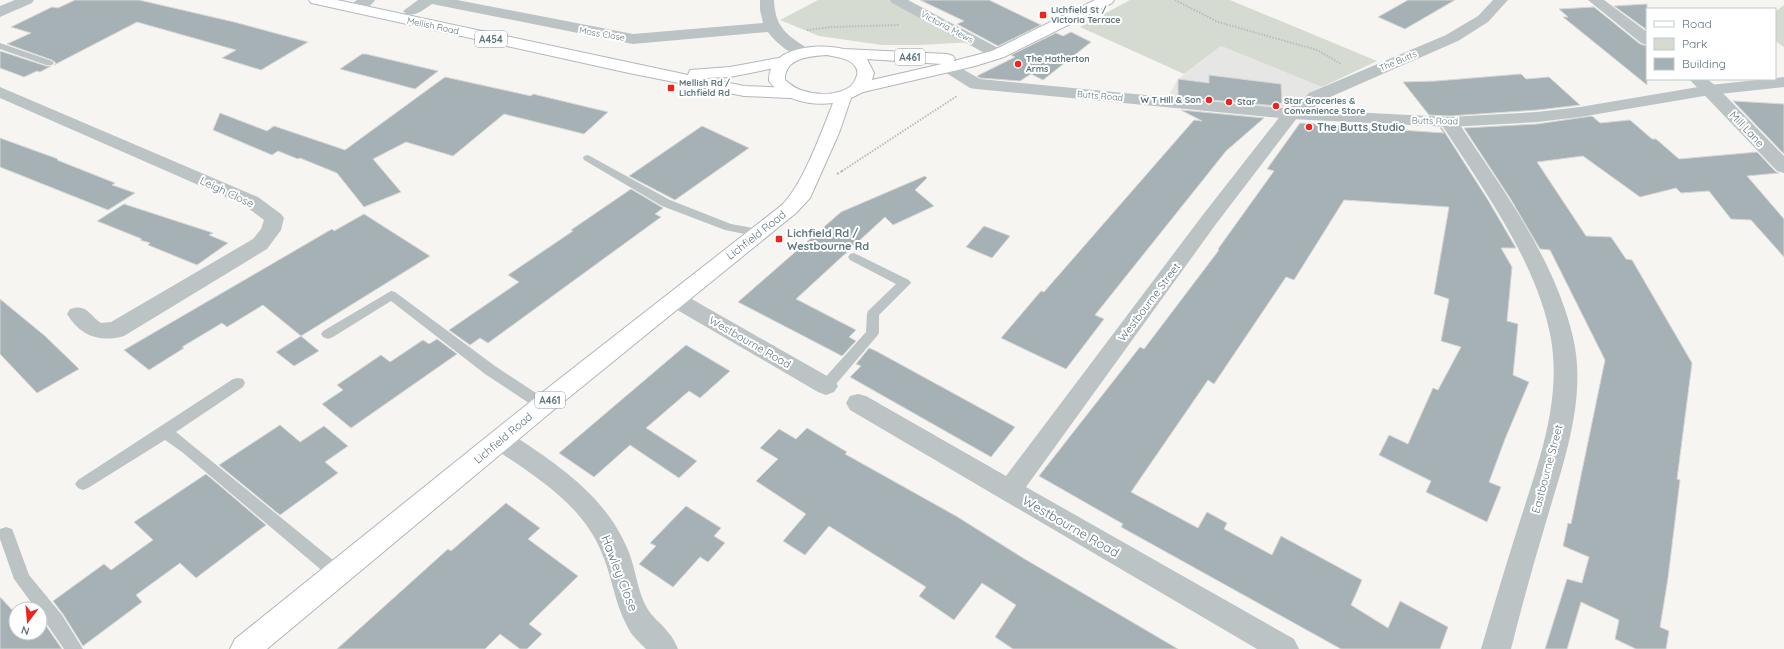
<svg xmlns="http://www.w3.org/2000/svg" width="1784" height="649" font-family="Quicksand,sans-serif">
<rect width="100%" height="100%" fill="#f6f5f2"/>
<path fill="#e6e7e5" d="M 1221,46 L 1322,87 L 1280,110 L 1167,98 L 1178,79 Z"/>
<g fill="#d6dbd1">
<path d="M 818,0 L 892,0 L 976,42 L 918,45 L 882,45 L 819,36 L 780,20 Z"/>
<path d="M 1130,0 L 1230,0 L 1377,61 L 1322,87 L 1221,46 L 1184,74 L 1080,27 Z"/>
<path d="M 1784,5 L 1784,47 L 1775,41 L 1775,12 Z"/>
</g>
<g fill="#a5b1b4" stroke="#d7d7d5">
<path d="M 75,0 L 139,0 L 234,22 L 308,42 L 261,70 L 222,58 L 236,50 L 137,22 L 54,65 L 56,63 L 52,60 L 7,44 L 31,33 L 11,27 L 52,7 L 58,8 Z"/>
<path d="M 920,0 L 989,0 L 1041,25 L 998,46 L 957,24 L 964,21 Z"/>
<path d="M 1408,0 L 1455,0 L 1405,29 L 1378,17 Z"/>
<path d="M 1647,4 L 1647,30 L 1614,6 Z"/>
<path d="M 1594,7 L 1640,44 L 1647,46 L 1647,85 L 1563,17 L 1568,17 L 1559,9 Z"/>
<path d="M 1071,32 L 1091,42 L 1043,80 L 1031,74 L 1020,81 L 980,78 L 977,76 L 1015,57 L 1011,55 L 1056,33 L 1063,36 Z"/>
<path d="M 0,51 L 46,66 L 51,66 L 40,72 L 37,71 L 24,77 L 0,68 Z"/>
<path d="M 362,54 L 366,54 L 438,71 L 415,89 L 340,69 Z"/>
<path d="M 1521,74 L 1526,79 L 1549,77 L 1580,105 L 1537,110 L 1449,116 L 1429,115 L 1403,82 L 1436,81 Z"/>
<path d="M 1209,75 L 1281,84 L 1282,102 L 1277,106 L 1178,97 L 1178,79 L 1209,83 Z"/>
<path d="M 445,77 L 531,96 L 533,94 L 608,112 L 584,134 L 504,114 L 453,156 L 406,142 L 373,159 L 401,192 L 364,207 L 337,173 L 300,158 L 298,159 L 278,151 L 272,155 L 213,130 L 220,113 L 267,131 L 274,126 L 345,150 Z"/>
<path d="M 1733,101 L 1784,104 L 1784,154 Z"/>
<path d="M 1181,110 L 1264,118 L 1226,151 L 1095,315 L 1104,319 L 1066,369 L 1001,338 L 1041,291 L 1044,292 L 1194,120 L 1202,121 Z"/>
<path d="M 1592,116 L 1600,123 L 1630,120 L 1652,139 L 1656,139 L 1679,159 L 1757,152 L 1776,172 L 1779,173 L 1747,176 L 1784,219 L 1784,257 L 1751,220 L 1731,219 L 1709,191 L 1681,193 L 1676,188 L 1640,197 L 1583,156 L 1537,162 L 1586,236 L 1611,237 L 1626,259 L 1632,260 L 1692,363 L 1677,479 L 1680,480 L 1668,578 L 1660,627 L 1669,631 L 1666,649 L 1636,649 L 1615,639 L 1619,620 L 1581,602 L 1567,649 L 1545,649 L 1567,579 L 1582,583 L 1589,557 L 1563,546 L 1568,523 L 1571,524 L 1605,360 L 1550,250 L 1540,249 L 1510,198 L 1464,128 L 1537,124 Z"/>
<path d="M 1300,123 L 1444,133 L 1440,128 L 1442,128 L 1488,200 L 1516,248 L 1501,248 L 1512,267 L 1507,321 L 1518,324 L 1513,375 L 1529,382 L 1505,439 L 1489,482 L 1501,487 L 1487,522 L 1426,492 L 1431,481 L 1379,455 L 1389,435 L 1408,444 L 1433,388 L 1438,390 L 1461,347 L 1441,341 L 1449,299 L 1434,294 L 1449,207 L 1344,200 L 1294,280 L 1286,277 L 1214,384 L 1208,380 L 1131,492 L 1198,528 L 1207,512 L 1227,523 L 1224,529 L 1272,555 L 1281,536 L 1362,580 L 1351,605 L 1388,628 L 1400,601 L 1448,627 L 1440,649 L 1341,649 L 1121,527 L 1123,524 L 1039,476 L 1140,347 L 1144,349 L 1219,250 L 1218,249 L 1274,171 L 1267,169 Z"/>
<path d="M 702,126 L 749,148 L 675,200 L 629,176 Z"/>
<path d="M 0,138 L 58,159 L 57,160 L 115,183 L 112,185 L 135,193 L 108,210 L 0,167 Z"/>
<path d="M 925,176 L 927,178 L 915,190 L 934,206 L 893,225 L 885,217 L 796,299 L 856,330 L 849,337 L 856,341 L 842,356 L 738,302 L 841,212 Z"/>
<path d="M 631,189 L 663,208 L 655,214 L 661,217 L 488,343 L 480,338 L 470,345 L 449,330 L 519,282 L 508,275 L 573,231 L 571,230 Z"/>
<path d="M 124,204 L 213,233 L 209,235 L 228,243 L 197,265 L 148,245 L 150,243 L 140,240 L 142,239 L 97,221 Z"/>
<path d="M 364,214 L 430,256 L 301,336 L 263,305 L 227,327 L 222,323 L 182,347 L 184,348 L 149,370 L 124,350 L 332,229 L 334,231 Z"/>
<path d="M 984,226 L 1010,236 L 992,258 L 966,247 Z"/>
<path d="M 0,299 L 45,336 L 79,369 L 37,393 L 0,354 Z"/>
<path d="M 301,336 L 319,351 L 294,366 L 276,352 Z"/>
<path d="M 437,339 L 457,354 L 351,428 L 322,404 L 343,390 L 337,385 L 381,355 L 390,362 L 423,340 L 429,344 Z"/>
<path d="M 686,345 L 730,371 L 700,398 L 689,391 L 646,428 L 697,461 L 679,478 L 630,445 L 594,477 L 559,453 Z"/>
<path d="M 869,348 L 876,351 L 1015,427 L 991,457 L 850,377 L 861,366 L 856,364 Z"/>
<path d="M 280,425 L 300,442 L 324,426 L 348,446 L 325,462 L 338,473 L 280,515 L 219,465 Z"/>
<path d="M 807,428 L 847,452 L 845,454 L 956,516 L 1023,558 L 1178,649 L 1013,649 L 995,637 L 1016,605 L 982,583 L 954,620 L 919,596 L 926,587 L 829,526 L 805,555 L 783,541 L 806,514 L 756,481 L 778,459 L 760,448 L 779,429 L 796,439 Z"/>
<path d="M 206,474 L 266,525 L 196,578 L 180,563 L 136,595 L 142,602 L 83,646 L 63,614 L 53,601 L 104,564 L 111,570 L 153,540 L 134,522 Z"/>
<path d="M 506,503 L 540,528 L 528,539 L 578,576 L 529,624 L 542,634 L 527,649 L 520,649 L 500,634 L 485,649 L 337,649 L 448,549 L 451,551 Z"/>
<path d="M 686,506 L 721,528 L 714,536 L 725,543 L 708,562 L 700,557 L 673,587 L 639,564 L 656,546 L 650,543 Z"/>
<path d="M 0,597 L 16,614 L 16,633 L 40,633 L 40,617 L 62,649 L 0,649 Z"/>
</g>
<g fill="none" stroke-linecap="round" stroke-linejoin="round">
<defs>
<path id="primary" d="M 309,0 L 337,0 L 688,75 L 690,70 L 730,67 L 784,57 L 790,59 L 792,62 L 790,65 L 730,77 L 706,78 L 744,86 L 790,88 L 796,89 L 798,93 L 796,97 L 790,98 L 744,96 L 629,73 L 316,4 L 311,3 Z"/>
<path id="trunk" d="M 1095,0 L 1114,0 L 1112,3 L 1004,57 L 975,66 L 863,92 L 851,98 L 839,133 L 810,198 L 796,213 L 551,412 L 267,649 L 230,649 L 235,639 L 535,398 L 782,205 C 803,184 822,131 833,103 C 811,106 782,100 769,81 C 768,46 819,43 844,49 L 947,54 L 953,56 L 955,59 L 954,61 L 992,51 ZM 827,55 C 836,57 849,58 855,66 C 858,70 858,74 856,78 C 850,96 819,96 804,91 C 796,89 791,85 785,80 C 784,58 810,56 827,55 ZM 867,59 L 942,64 L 872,80 L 874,73 Z"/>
</defs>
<use href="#primary" stroke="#b1b8bb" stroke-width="2"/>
<use href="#trunk" stroke="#b1b7b9" stroke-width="2"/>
<g stroke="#b8bdbe" stroke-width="2" stroke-dasharray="1.5 1.5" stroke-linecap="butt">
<path d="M 1175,0 L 1218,22 L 1317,50 L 1341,64"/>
<path d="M 807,30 L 832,27 L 900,25"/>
<path d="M 842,171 L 957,96"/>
</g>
<path stroke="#b8bdbe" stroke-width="2.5" stroke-dasharray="2 2" stroke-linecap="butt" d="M 837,174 L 844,170"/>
<g fill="#bcc3c5" fill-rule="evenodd">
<path d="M 0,43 L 52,61 L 54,63 L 52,65 L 46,65 L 0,49 Z"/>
<path d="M 588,155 L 670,200 L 731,224 L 764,230 L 766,233 L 764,236 L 760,237 L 725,230 L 662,206 L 584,160 L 583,158 L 584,156 Z"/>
<path d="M 854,253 L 909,280 L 911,283 L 879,315 L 879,333 L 877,336 L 831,390 L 826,391 L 821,390 L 819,386 L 821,382 L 866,332 L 867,314 L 868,311 L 896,284 L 850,260 L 848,257 L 850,254 Z"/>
<path d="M 391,291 L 395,292 L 495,366 L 548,401 L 550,405 L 548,409 L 543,410 L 538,409 L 485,374 L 391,301 L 333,337 L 328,339 L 323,337 L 321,334 L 323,331 Z"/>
<path d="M 238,378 L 243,379 L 245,383 L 243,387 L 176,432 L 344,569 L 346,574 L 344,579 L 338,581 L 332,579 L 182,452 L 165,440 L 88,488 L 83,490 L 78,488 L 75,484 L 78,480 L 233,379 Z"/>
<path d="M 6,527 L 12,529 L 14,534 L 29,575 L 62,615 L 83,649 L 64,649 L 40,614 L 40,609 L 36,609 L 14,579 L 0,539 L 0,529 Z"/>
</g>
<g fill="#bcc3c5" fill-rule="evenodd">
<path d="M 15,0 L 34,0 L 32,3 L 0,17 L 0,6 Z"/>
<path d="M 357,0 L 375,0 C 370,8 357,15 348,12 L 345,9 Z"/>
<path d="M 418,0 L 457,0 L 633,34 L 763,23 L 760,10 L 760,0 L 774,0 C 775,28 787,35 810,50 L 812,53 L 810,56 C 795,60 776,43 768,32 L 633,44 L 432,4 C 424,9 416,17 406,14 L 403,11 Z"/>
<path d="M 890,0 L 908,0 L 1004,51 L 1006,54 L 1004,57 L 998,59 L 992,57 L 892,3 Z"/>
<path d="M 1493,0 L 1508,0 L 1488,22 L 1458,41 L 1321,101 L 1314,108 L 1297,118 L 1216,224 L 1026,487 L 1294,639 L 1299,649 L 1257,649 L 850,410 L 846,403 L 850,396 L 858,394 L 866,396 L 1006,476 L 1202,216 L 1285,110 L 1302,100 L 1309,93 L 1446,35 L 1478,16 Z"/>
<path d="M 1588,0 L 1604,0 L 1647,32 L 1647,45 L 1641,43 Z"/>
<path d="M 1689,79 L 1707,79 L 1716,86 L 1784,156 L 1784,173 L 1777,171 Z"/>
<path d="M 0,87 L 258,197 L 281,214 L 284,218 L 281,230 L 267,249 L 124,336 C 100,343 80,336 67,314 L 70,309 C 87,303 89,315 101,323 L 111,322 L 253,239 L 261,229 L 264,220 L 244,205 L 0,98 Z"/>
<path d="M 1449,117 L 1455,118 L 1458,122 C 1502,189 1554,257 1573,337 C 1588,401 1561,469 1544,529 C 1532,569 1521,609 1511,649 L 1481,649 C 1493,608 1505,568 1518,527 C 1537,467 1562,403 1551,339 C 1538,263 1481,186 1440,122 L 1443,118 Z"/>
<path d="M 675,291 L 683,294 L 834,380 L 838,386 L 834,392 L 826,395 L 818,392 L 667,304 L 664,299 L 667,294 Z"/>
<path d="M 501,430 L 510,433 C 558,465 605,495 628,550 C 636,569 637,591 647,608 C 652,617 661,623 667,631 C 672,636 675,642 678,649 L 646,649 C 639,642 631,635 627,626 C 614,602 612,575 601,551 C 581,503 533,475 492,447 L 489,440 L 492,433 Z"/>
</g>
<path fill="#bcc3c5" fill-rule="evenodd" d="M 946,61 L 952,63 L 980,79 L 1291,109 L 1449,117 L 1537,112 L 1580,107 L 1710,85 L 1784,77 L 1784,87 L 1710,95 L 1580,117 L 1537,122 L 1449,127 L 1291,119 L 976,89 L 970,88 L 940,69 L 938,66 L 940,63 Z"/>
<use href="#primary" fill="#fff" fill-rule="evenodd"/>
<use href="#trunk" fill="#fff" fill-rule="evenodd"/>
</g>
<g fill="#ec241c" stroke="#fff" stroke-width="1.5">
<rect x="1039" y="11" width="8" height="8" rx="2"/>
<circle cx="1018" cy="64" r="4"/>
<rect x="667" y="84" width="8" height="8" rx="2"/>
<circle cx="1209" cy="100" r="4"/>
<circle cx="1229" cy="102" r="4"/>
<circle cx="1276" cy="106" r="4"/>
<circle cx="1309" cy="127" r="4"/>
<rect x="775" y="235" width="8" height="8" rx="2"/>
</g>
<g text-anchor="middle" stroke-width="4" stroke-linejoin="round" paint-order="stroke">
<g font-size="9" font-weight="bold" fill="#5f777f" stroke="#fff" text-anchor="start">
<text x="1051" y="13">Lichfield St /<tspan x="1051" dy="10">Victoria Terrace</tspan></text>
<text x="1026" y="62">The Hatherton<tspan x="1026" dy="10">Arms</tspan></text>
<text x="679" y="86">Mellish Rd /<tspan x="679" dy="10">Lichfield Rd</tspan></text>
<text x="1201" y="103" text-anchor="end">W T Hill &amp; Son</text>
<text x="1284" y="104">Star Groceries &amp;<tspan x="1284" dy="10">Convenience Store</tspan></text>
<text x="1237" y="105">Star</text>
</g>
<g font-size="9" fill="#5f777f" stroke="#fff">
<text transform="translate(433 26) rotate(12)" y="3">Mellish Road</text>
<text transform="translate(947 27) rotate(28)" y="3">Victoria Mews</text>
<text transform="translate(602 34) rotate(10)" y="3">Moss Close</text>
<text transform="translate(1398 61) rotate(-23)" y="3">The Butts</text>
<text transform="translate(1100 96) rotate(5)" y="3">Butts Road</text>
<text transform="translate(1435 121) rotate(1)" y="3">Butts Road</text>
</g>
<g fill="#fff" stroke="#8fa0a5" stroke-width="1">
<rect x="475" y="31" width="32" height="16" rx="3"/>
<rect x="895" y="49" width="30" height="16" rx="3"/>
<rect x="535" y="392" width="30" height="16" rx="3"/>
</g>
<g font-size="10" font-weight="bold" fill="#5f777f">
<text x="491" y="43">A454</text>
<text x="910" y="61">A461</text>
<text x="550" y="404">A461</text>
</g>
<g font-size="11" font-weight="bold" fill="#5f777f" stroke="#fff" text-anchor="start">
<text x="1317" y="131">The Butts Studio</text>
<text x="787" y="237">Lichfield Rd /<tspan x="787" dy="13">Westbourne Rd</tspan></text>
</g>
<g font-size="11" fill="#5f777f" stroke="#fff">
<text transform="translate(1747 129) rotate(47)" y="4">Mill Lane</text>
<text transform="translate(227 192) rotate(25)" y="4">Leigh Close</text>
<text transform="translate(756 235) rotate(-38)" y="4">Lichfield Road</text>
<text transform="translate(1149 302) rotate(-53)" y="4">Westbourne Street</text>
<text transform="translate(750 342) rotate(30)" y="4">Westbourne Road</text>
<text transform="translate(503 438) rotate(-40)" y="4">Lichfield Road</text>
<text transform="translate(1547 469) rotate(-75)" y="4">Eastbourne Street</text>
</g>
<g font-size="13" fill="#5f777f" stroke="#fff">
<text transform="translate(1071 526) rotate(30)" y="5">Westbourne Road</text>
<text transform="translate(620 573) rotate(69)" y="5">Hawley Close</text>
</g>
</g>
<rect x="1646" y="8" width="130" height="72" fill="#ffffff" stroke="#bfc9cc"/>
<rect x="1654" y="21" width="20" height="6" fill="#ffffff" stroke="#bfc9cc"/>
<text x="1682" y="28" font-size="12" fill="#5f777f">Road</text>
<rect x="1654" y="38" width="20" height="12" fill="#d6dbd1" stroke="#bfc9cc"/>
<text x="1682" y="48" font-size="12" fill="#5f777f">Park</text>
<rect x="1654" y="58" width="20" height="12" fill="#a5b1b4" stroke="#bfc9cc"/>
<text x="1682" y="68" font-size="12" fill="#5f777f">Building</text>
<g transform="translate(28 621) rotate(196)"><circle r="19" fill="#ffffff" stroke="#bfc9cc"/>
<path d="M0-3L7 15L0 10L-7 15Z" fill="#ec241c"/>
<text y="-6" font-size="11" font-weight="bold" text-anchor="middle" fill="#5f777f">N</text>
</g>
</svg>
